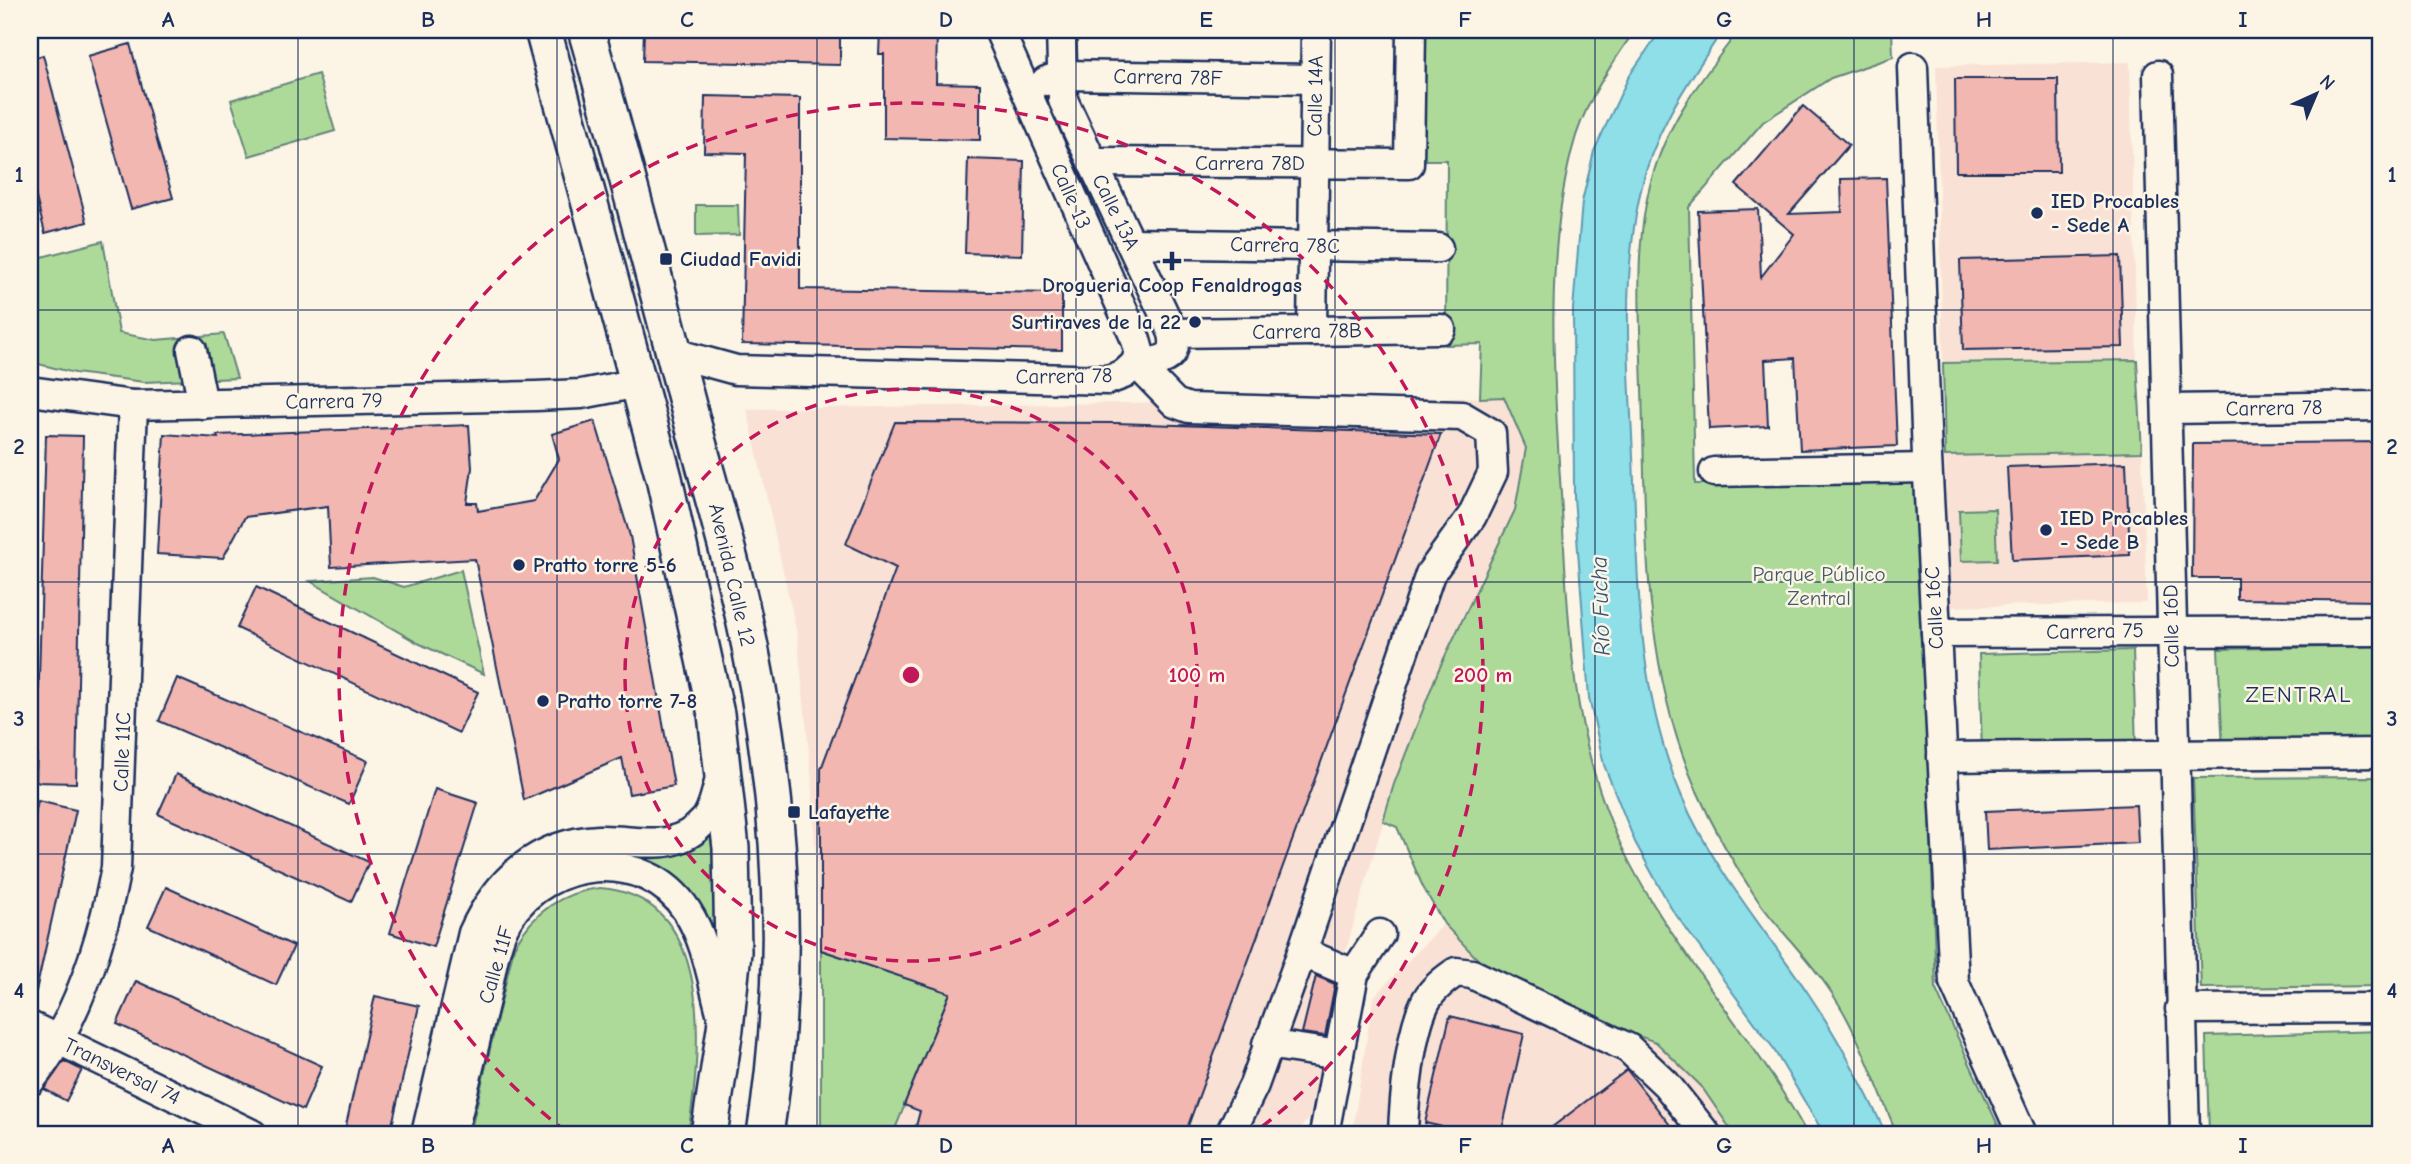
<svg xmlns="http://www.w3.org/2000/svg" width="2411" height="1164" font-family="'Comic Neue',sans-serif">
<rect width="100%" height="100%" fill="#fcf5e5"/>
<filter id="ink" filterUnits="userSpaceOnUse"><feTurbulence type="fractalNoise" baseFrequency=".0143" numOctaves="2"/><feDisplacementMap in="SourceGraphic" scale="14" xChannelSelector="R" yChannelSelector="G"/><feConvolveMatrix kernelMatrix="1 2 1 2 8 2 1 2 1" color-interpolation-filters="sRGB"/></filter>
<g filter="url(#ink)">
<g fill="#f9e2d5">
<path d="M 2130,62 L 2137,360 L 1943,363 L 1936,66 Z"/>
<path d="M 1504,397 L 1526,448 L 1515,510 L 1438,671 L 1394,784 L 1341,968 L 1309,1119 L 1294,1134 L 893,1134 L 950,993 L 821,950 L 811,774 L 797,634 L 747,409 Z"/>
<path d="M 2142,452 L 2147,603 L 1949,607 L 1945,456 Z"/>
<path d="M 1444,924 L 1487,969 L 1568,1011 L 1656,1042 L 1701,1086 L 1734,1134 L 1352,1134 L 1373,997 Z"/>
</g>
<g fill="#aeda99" stroke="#64847c" stroke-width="2">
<path d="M 1418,30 L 1635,30 C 1609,68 1583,105 1572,150 C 1544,258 1554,384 1561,494 C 1568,608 1568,714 1611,822 C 1655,933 1750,1027 1807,1134 L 1734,1134 L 1701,1086 L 1656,1042 L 1568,1011 L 1487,969 L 1444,924 L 1423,887 L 1397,827 L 1383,821 L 1394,784 L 1438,671 L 1515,510 L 1526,448 L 1504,397 L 1480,398 L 1482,344 L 1446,345 L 1447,160 L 1418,160 Z"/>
<path d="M 1739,30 L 1892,30 L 1893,57 L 1831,78 L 1763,122 L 1689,207 L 1695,484 L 1919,480 L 1936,990 L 2002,1134 L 1897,1134 C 1879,1093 1859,1034 1835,998 C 1812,961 1781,933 1757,899 C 1734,865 1713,827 1696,789 C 1641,665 1646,521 1642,388 C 1640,314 1632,233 1657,162 C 1674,112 1708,71 1739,30 Z"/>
<path d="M 318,74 L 335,131 L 249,156 L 231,100 Z"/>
<path d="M 696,205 L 738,205 L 739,235 L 696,236 Z"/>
<path d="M 103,241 L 119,333 L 156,340 L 224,334 L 237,378 L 144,382 L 75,373 L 30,362 L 30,260 Z"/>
<path d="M 2137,360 L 2142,452 L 1945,456 L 1943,363 Z"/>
<path d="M 1995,509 L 1997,560 L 1961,561 L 1959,510 Z"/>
<path d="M 461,570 L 484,674 L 418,643 L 310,581 L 373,577 L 404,587 Z"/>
<path d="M 2381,646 L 2381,749 L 2223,751 L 2218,649 Z"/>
<path d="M 2133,650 L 2136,749 L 1982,753 L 1979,654 Z"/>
<path d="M 2381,777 L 2381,986 L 2201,988 L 2193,778 Z"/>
<path d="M 713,826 L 717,958 C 694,905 673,875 615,862 C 511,838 490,946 472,1020 C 463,1058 454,1096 446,1134 L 439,1134 L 482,951 L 494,915 L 515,882 L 555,858 L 576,851 L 666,854 L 691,844 Z"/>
<path d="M 600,888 C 717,897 701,1053 688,1134 L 470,1134 L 514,947 C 533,913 560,892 600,888 Z"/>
<path d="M 821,950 L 950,993 L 893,1134 L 821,1134 Z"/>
<path d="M 2381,1031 L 2381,1134 L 2209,1134 L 2206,1036 Z"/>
</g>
<path fill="#8edfe8" stroke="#6099b1" stroke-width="2" d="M 1661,30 L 1723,30 C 1688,82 1653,131 1640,194 C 1621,282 1629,367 1633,456 C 1638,571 1635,689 1682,797 C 1713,869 1765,929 1808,993 C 1839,1039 1863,1085 1886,1134 L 1824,1134 L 1771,1045 L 1671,908 L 1635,842 L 1604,765 L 1589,698 L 1574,497 L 1573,309 L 1582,202 L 1594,151 L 1629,76 Z"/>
<g fill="#f3b7b1" stroke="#1b2f5e" stroke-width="2">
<path d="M 644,30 L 840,30 L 840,65 L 643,61 Z"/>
<path d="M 880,30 L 937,30 L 936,83 L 980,84 L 980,140 L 884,138 L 884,54 L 879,54 Z"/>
<path d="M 130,44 L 173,198 L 131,209 L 88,56 Z"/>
<path d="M 43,55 L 87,222 L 45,233 L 30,174 L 30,59 Z"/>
<path d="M 1955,79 L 2058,79 L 2059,172 L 1956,172 Z"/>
<path d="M 705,96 L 800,98 L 800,289 L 1062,293 L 1062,350 L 742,344 L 746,153 L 704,152 Z"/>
<path d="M 1803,106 L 1849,145 L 1789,214 L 1842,212 L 1841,179 L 1886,178 L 1897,446 L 1800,450 L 1795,358 L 1765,360 L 1768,426 L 1709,429 L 1698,211 L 1758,209 L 1761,277 L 1794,234 L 1736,185 Z"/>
<path d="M 968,159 L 1024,161 L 1022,255 L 965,253 Z"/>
<path d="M 2120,256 L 2123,347 L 1963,350 L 1960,260 Z"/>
<path d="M 595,421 L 630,536 L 674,786 L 629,794 L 622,758 L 524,800 L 475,559 L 331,567 L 328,506 L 245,517 L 223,558 L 157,554 L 164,434 L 218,438 L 217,435 L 469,425 L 472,468 L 467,503 L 477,503 L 478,511 L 534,501 L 559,459 L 552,434 Z"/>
<path d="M 895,422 L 1116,423 L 1441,434 L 1185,1134 L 914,1134 L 920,1111 L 904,1105 L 950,993 L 821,950 L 821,769 L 896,568 L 846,544 Z"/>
<path d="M 46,435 L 83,436 L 76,783 L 36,782 Z"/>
<path d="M 2381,442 L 2381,601 L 2237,599 L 2237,578 L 2192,578 L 2193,444 Z"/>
<path d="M 2126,463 L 2130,555 L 2012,560 L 2007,467 Z"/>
<path d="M 256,587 L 478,692 L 459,733 L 237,628 Z"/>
<path d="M 177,678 L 368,761 L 349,804 L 159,721 Z"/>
<path d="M 176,774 L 369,862 L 351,902 L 158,814 Z"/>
<path d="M 435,789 L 478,803 L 433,947 L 390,933 Z"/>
<path d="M 38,801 L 76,810 L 36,991 L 30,990 L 30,839 Z"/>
<path d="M 2136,805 L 2138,843 L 1987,850 L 1985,811 Z"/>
<path d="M 166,887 L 294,946 L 276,985 L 148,926 Z"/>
<path d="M 1316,976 L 1335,984 L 1325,1036 L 1302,1033 Z"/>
<path d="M 136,981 L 322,1066 L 303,1110 L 117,1024 Z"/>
<path d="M 375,996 L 419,1006 L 390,1134 L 344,1134 Z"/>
<path d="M 1450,1016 L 1524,1034 L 1501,1134 L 1474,1134 L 1425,1123 Z"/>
<path d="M 64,1061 L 82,1070 L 66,1101 L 44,1089 Z"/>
<path d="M 1627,1070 L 1677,1134 L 1543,1134 Z"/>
</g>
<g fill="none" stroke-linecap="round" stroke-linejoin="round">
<defs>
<g id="minor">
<path d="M 999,30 L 1136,340 L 1139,351 L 1136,363"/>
<path d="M 1061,30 L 1063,100 L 1173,333 C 1179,361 1159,362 1136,363"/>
<path d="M 1913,67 L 1927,457 L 1954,982 L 2022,1134"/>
<path d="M 2158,75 L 2185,1134"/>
<path d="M 1046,81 L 1062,75 L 1315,79"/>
<path d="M 1092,162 L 1409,164 L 1411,30"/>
<path d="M 1131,243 L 1438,248"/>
<path d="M 1312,331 L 1316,30"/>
<path d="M 1173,333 L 1441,329"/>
<path d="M 192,350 L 203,404"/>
<path d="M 674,353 L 736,370 L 1108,380 L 1124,374 L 1136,363"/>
<path d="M 1136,363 L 1175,403 L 1189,408 L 1462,416 L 1491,433 L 1493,472 L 1472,516 L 1430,574 L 1302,952 L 1254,1085 L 1230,1134"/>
<path d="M 30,391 L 133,405 L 536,396 L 581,394 L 639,383"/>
<path d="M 2168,409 L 2381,406"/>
<path d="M 1714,472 L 1927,468"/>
<path d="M 1936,633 L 2381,631"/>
<path d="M 1942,757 L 2381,753"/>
<path d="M 1302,952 L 1354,974"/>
<path d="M 2180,1009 L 2381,1008"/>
<path d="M 30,1026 L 252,1134"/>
<path d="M 1267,1044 L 1339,1055"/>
<path d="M 30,1081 C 78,1022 102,941 116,868 L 133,405"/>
<path d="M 426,1134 L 473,933 C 497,880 538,843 599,840 C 639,839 674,855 705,820 C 714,809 717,788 721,775"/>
<path d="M 452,1134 C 464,1090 474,1045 485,1000 C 491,974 494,942 508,919 C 546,857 645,846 687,911 C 707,942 712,981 722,1016"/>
<path d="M 1324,1134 L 1354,974 L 1380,934"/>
<path d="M 1403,1134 C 1404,1100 1410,1034 1425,1003 C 1431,990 1444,980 1456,972 L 1472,974 L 1628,1048 L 1666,1084 L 1706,1134"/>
</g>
<g id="major">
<path d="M 543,30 L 664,478 L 716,714 L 731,848 L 733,952 L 725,1029 L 709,1134"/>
<path d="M 586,30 C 623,157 656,285 690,413 C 707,477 726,540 741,605 C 781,779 793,958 765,1134"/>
</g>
</defs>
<use href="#minor" stroke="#1b2f5e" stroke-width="33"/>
<use href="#major" stroke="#1b2f5e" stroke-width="40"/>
<use href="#minor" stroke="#fcf5e5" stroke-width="28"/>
<use href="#major" stroke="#fcf5e5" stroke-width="35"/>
</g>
</g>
<path fill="none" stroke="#1b2f5e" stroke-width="2" stroke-opacity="0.55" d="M 298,30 L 298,1134M 557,30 L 557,1134M 817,30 L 817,1134M 1076,30 L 1076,1134M 1335,30 L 1335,1134M 1595,30 L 1595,1134M 1854,30 L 1854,1134M 2113,30 L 2113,1134M 30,310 L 2381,310M 30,582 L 2381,582M 30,854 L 2381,854"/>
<g fill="none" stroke="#c2185b" stroke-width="3.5" stroke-dasharray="12 9">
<circle cx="911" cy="675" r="286"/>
<path d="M567 1132A572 572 0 1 1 1255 1132"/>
</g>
<g fill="#1b2f5e" stroke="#fcf5e5" stroke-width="2.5">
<circle cx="2037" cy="213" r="7"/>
<rect x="659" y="252" width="14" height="14" rx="3.5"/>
<path d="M1168.5 250.5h7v7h7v7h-7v7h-7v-7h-7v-7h7z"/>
<circle cx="1195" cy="322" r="7"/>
<circle cx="2046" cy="530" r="7"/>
<circle cx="519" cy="565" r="7"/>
<circle cx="543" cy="701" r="7"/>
<rect x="787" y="805" width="14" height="14" rx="3.5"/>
</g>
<g text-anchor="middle" stroke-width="5" stroke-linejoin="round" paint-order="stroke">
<g font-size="21" fill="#1b2f5e" stroke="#fcf5e5">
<text transform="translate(1168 77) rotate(1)" y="7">Carrera 78F</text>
<text transform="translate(1315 96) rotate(-89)" y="7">Calle 14A</text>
<text x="1250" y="170">Carrera 78D</text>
<text transform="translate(1071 196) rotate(66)" y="7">Calle 13</text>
<text transform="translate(1116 212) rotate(64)" y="7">Calle 13A</text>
<text transform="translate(1285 245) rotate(1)" y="7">Carrera 78C</text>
<text transform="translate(1307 331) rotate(-1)" y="7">Carrera 78B</text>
<text transform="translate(1064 376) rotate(-1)" y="7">Carrera 78</text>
<text transform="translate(334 401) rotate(-1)" y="7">Carrera 79</text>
<text transform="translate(2274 408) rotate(-1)" y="7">Carrera 78</text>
<text transform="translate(732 575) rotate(77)" y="7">Avenida Calle 12</text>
<text transform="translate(1934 608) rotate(-93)" y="7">Calle 16C</text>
<text transform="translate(2171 626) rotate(-91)" y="7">Calle 16D</text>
<text transform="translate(2095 631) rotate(-1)" y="7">Carrera 75</text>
<text transform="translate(122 752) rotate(-88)" y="7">Calle 11C</text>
<text transform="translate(496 965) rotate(-74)" y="7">Calle 11F</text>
<text transform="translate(122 1071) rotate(26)" y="7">Transversal 74</text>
</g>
<g font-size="21" font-weight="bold" fill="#1b2f5e" stroke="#fcf5e5" text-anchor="start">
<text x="2051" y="208">IED Procables<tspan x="2051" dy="24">- Sede A</tspan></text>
<text x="680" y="266">Ciudad Favidi</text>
<text x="1172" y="292" text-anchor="middle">Drogueria Coop Fenaldrogas</text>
<text x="1181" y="329" text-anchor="end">Surtiraves de la 22</text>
<text x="2060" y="525">IED Procables<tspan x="2060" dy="24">- Sede B</tspan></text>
<text x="533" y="572">Pratto torre 5-6</text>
<text x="557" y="708">Pratto torre 7-8</text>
<text x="808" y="819">Lafayette</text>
</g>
<g font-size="21" fill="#405a6d" stroke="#fcf5e5">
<text x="1819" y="581">Parque Público<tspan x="1819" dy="24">Zentral</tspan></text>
</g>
<g font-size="23" font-style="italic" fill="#32527a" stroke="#fcf5e5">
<text transform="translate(1600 606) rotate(-92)" y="8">Río Fucha</text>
</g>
<g font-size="23" letter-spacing="2" fill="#1b2f5e" stroke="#fcf5e5">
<text x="2299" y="702">ZENTRAL</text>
</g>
</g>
<circle cx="911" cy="675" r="10" fill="#c2185b" stroke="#fcf5e5" stroke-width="3.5"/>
<g font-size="21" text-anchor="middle" font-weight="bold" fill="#c2185b" stroke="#fcf5e5" stroke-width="5" stroke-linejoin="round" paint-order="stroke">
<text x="1197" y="682">100 m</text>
<text x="1483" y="682">200 m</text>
</g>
<rect width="2411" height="1164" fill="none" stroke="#fcf5e5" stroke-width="77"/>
<g transform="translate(2316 94) rotate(44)" stroke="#fcf5e5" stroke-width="5" paint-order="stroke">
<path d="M0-5L12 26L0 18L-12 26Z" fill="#1b2f5e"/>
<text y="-10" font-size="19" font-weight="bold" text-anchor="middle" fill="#1b2f5e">N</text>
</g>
<rect x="38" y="38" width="2334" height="1088" fill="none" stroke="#1b2f5e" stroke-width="2.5"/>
<g font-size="23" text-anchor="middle" font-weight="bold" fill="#1b2f5e">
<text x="168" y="27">A</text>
<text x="428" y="27">B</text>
<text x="687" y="27">C</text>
<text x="946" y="27">D</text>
<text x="1206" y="27">E</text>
<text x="1465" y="27">F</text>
<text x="1724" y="27">G</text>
<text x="1984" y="27">H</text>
<text x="2243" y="27">I</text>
<text x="19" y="182">1</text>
<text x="2392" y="182">1</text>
<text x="19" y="454">2</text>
<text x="2392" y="454">2</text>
<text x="19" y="726">3</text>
<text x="2392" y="726">3</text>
<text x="19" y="998">4</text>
<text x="2392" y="998">4</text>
<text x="168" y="1153">A</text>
<text x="428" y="1153">B</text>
<text x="687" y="1153">C</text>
<text x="946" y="1153">D</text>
<text x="1206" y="1153">E</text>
<text x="1465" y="1153">F</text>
<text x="1724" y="1153">G</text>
<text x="1984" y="1153">H</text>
<text x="2243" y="1153">I</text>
</g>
</svg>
